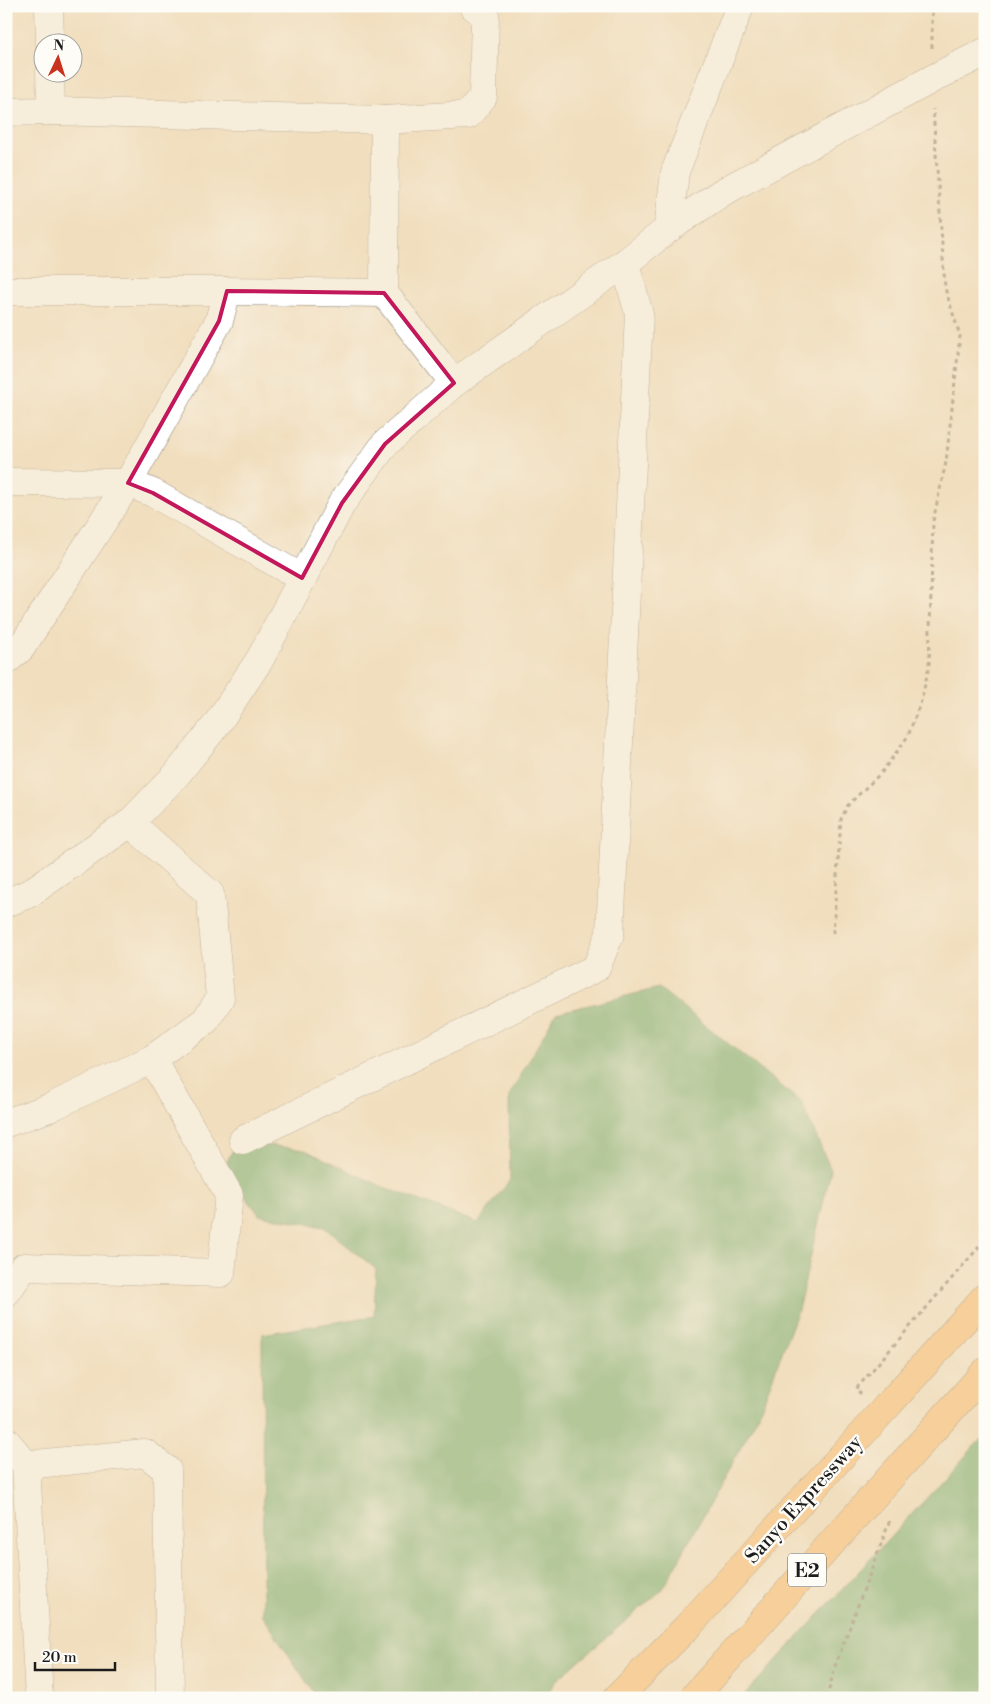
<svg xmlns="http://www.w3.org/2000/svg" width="991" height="1704" font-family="'Libre Bodoni',serif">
<rect width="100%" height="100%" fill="#fdfcf7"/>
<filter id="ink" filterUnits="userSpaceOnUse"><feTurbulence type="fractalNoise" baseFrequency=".02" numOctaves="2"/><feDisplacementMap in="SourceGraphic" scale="10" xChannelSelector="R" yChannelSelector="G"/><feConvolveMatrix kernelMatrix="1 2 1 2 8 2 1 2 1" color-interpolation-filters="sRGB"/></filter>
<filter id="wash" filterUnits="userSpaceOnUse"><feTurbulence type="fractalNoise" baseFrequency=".0096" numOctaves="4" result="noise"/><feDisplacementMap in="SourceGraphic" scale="20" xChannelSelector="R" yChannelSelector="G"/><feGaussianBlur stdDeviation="1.12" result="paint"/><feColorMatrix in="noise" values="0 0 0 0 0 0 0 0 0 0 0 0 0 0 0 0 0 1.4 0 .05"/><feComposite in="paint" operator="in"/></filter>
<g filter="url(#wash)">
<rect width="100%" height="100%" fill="#f1debe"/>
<g fill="#6aab6e" stroke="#436445">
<path d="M 659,988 L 801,1102 L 831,1170 L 798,1310 L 759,1414 L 663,1589 L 559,1678 L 543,1698 L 317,1698 L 263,1616 L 262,1334 L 374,1316 L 376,1269 L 324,1227 L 260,1215 L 223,1170 L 237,1141 L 305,1150 L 381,1186 L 478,1223 L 510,1180 L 509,1096 L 556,1013 Z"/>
<path d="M 985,1435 L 985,1698 L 741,1698 L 763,1675 Z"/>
</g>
</g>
<g filter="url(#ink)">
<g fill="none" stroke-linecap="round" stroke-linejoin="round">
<defs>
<g id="minor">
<path d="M 49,6 L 50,42"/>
<path d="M 50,72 L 51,111"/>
<path d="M 6,112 L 51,111 L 385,120 L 468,115 L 483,97 L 485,15 L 473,6"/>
<path d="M 668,229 L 675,172 L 740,6"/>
<path d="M 6,291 L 227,291 L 384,293 L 454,383"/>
<path d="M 384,293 L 385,120"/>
<path d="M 6,482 L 128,483 L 153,493 L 302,578"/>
<path d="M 6,661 L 21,648 L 128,483 L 219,321 L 227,291"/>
<path d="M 6,903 L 30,893 L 130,823 L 177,774 L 217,724 L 260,659 L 342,503 L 385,444 L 454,383 L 625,263 L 668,229 L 721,193 L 932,79 L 985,52"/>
<path d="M 6,1123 L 49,1108 L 152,1059 L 206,1020 L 220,998 L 210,894 L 130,823"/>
<path d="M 243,1140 L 596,968 L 610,934 L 639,314 L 625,263"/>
<path d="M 6,1293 L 24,1267 L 221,1273 L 229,1195 L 152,1059"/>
<path d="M 6,1441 L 26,1465 L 39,1698"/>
<path d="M 26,1465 L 145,1453 L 167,1470 L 170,1698"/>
</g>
<g id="highway">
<path d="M 888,1405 L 985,1297"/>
<path d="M 922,1442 L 985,1372"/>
<path d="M 617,1698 L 689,1625"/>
</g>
</defs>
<use href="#minor" stroke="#867d6d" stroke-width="29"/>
<use href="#highway" stroke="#867d6d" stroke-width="29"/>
<g stroke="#867d6d" stroke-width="3" stroke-dasharray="4 4" stroke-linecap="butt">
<path d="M 932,48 L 932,6"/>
<path d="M 833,933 L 841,819 L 848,805 L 882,772 L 908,736 L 922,698 L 929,666 L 933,521 L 946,462 L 960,336 L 945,288 L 933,109"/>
<path d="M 985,1190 L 985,1195"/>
<path d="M 861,1394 L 856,1389 L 985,1240"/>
<path d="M 827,1698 L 834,1669 L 890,1520"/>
</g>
<use href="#minor" stroke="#fff" stroke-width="28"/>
<use href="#highway" stroke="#febc70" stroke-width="28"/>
<defs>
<g id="highway-bridge">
<path d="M 689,1625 L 888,1405"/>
<path d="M 693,1698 L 922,1442"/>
</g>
</defs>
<use href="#highway-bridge" stroke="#867d6d" stroke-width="29" stroke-linecap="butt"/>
<use href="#highway-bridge" stroke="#febc70" stroke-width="28"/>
</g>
</g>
<path d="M0 0H991V1704H0ZM 227,291 L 384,293 L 454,383 L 385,444 L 342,503 L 302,578 L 153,493 L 128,483 L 219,321 Z" fill="#f1debe" fill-opacity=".55" fill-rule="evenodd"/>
<path fill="none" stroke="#c2185b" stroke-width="4" stroke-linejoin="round" d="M 227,291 L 384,293 L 454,383 L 385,444 L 342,503 L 302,578 L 153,493 L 128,483 L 219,321 Z"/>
<g text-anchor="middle" stroke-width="5" stroke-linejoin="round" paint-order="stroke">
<rect fill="#fdfcf7" stroke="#605f5e" stroke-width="1" x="788" y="1553.5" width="38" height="33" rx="4"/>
<g font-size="19" font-weight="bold" fill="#1c1c1c">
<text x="807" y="1577">E2</text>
</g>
<g font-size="20" fill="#1c1c1c" stroke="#fdfcf7">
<text transform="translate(803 1499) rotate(-48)" y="7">Sanyo Expressway</text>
</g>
</g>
<rect width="991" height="1704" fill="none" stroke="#fdfcf7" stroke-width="25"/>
<g transform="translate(58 58) rotate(4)"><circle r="24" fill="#fdfcf7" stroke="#a3a29f"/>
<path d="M0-4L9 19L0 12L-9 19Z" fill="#c8321e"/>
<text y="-8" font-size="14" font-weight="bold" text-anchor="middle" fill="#1c1c1c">N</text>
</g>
<path d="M35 1662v8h80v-8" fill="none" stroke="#1c1c1c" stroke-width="2.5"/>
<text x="42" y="1662" font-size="15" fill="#1c1c1c" stroke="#fdfcf7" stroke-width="4" paint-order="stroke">20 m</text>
</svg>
